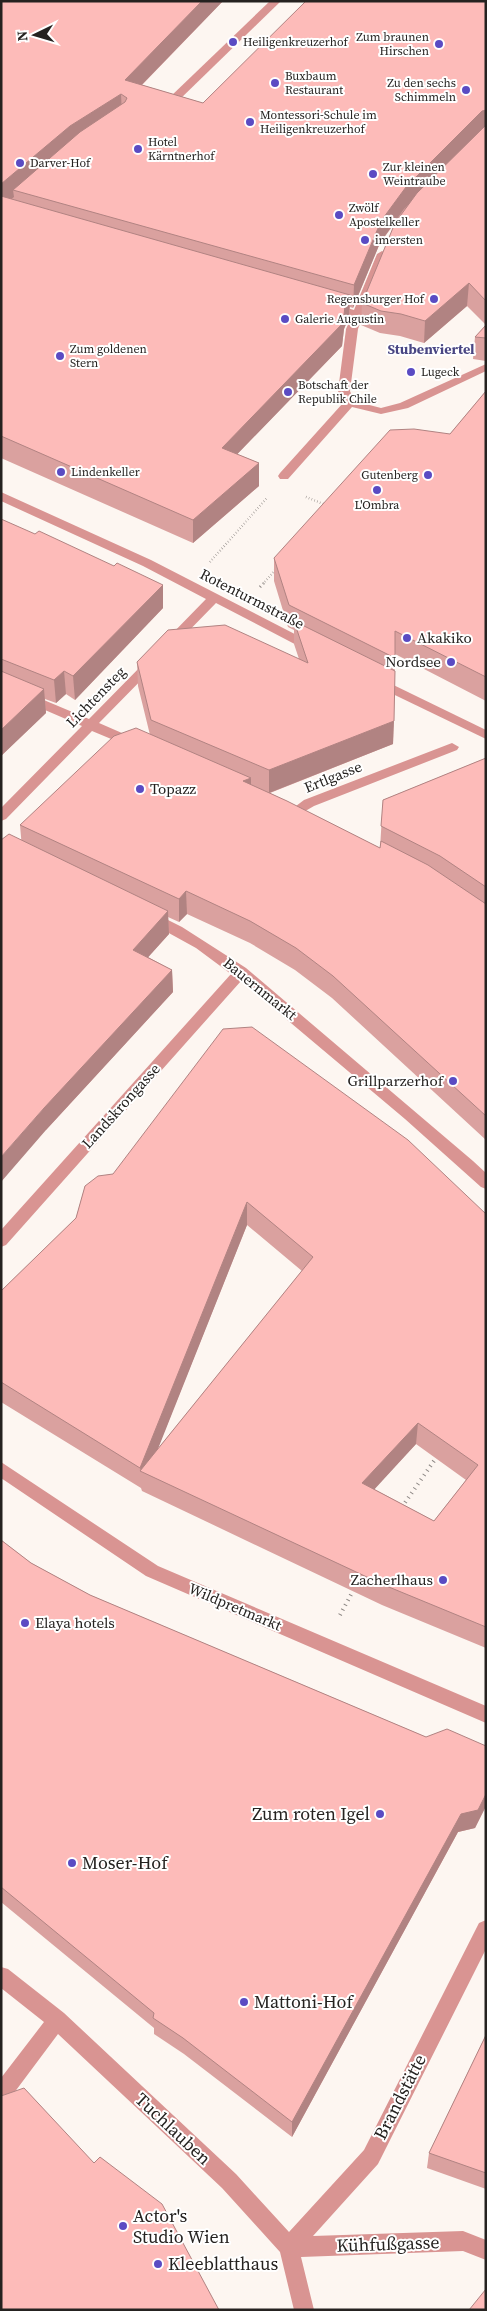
<svg xmlns="http://www.w3.org/2000/svg" width="487" height="2311" font-family="'Source Serif 4',serif">
<rect width="100%" height="100%" fill="#fdf6f1"/>
<g fill="none" stroke-linecap="round" stroke-linejoin="round">
<g stroke="#8c8784" stroke-width="2.5" stroke-dasharray="0.5 2.5" stroke-linecap="butt">
<path d="M 306,497 L 326,505"/>
<path d="M 210,562 L 267,498"/>
<path d="M 263,584 L 275,570"/>
</g>
<path stroke="#8c8784" stroke-width="3" stroke-dasharray="1 4" stroke-linecap="butt" d="M 260,587 L 264,583"/>
<g stroke="#8c8784" stroke-width="4" stroke-dasharray="1 4.5" stroke-linecap="butt">
<path d="M 402,1507 L 436,1458"/>
<path d="M 340,1615 L 353,1591"/>
</g>
<path fill="#d99492" fill-rule="evenodd" d="M 270,1 L 281,1 L 177,102 L 169,102 L 169,98 Z"/>
<g fill="#d99492" fill-rule="evenodd">
<path d="M 382,251 L 387,254 L 358,329 L 350,391 L 354,401 L 381,408 L 400,403 L 486,364 L 486,371 L 408,408 L 381,414 L 352,407 L 288,479 L 280,479 L 278,476 L 280,473 L 343,403 L 338,391 L 346,329 L 352,316 L 326,308 L 325,306 L 330,303 L 354,310 L 377,254 Z"/>
<path d="M 1,492 L 151,560 L 316,645 L 318,648 L 312,652 L 308,651 L 216,603 L 174,646 L 166,646 L 164,643 L 166,640 L 206,599 L 143,566 L 1,501 Z"/>
<path d="M 151,659 L 155,660 L 157,663 L 155,666 L 99,723 L 138,740 L 140,743 L 138,746 L 128,746 L 92,731 L 6,819 L 1,821 L 1,808 L 82,726 L 1,691 L 1,682 L 89,719 L 147,660 Z"/>
<path d="M 377,677 L 486,730 L 486,739 L 372,684 L 371,681 L 372,678 Z"/>
<path d="M 452,743 L 459,747 L 457,750 L 314,806 L 295,817 L 288,812 L 304,800 Z"/>
<path d="M 152,912 L 182,927 L 246,968 L 473,1161 L 486,1173 L 486,1189 L 481,1187 L 405,1119 L 241,981 L 6,1245 L 1,1247 L 1,1230 L 231,974 L 196,948 L 147,921 L 145,917 L 147,913 Z"/>
<path d="M 1,1462 L 158,1566 L 486,1706 L 486,1723 L 146,1576 L 1,1478 Z"/>
<path d="M 486,1920 L 486,1949 L 378,2164 L 313,2236 L 463,2231 L 486,2240 L 486,2260 L 463,2251 L 301,2257 L 314,2310 L 294,2310 L 280,2252 L 222,2188 L 58,2034 L 8,2101 L 1,2104 L 1,2078 L 44,2022 L 1,1988 L 1,1967 L 8,1969 L 64,2013 L 236,2174 L 289,2232 L 364,2150 L 479,1923 Z"/>
</g>
</g>
<g fill="#daa19f" fill-rule="evenodd">
<path d="M 1,1 L 223,1 L 142,85 L 203,103 L 486,1 L 486,361 L 473,359 L 475,337 L 486,325 L 467,306 L 424,343 L 400,336 L 380,333 L 361,325 L 362,303 L 395,223 L 380,243 L 353,308 L 350,307 L 349,317 L 344,329 L 342,346 L 237,454 L 259,463 L 259,486 L 193,543 L 1,458 Z"/>
<path d="M 486,391 L 486,701 L 395,654 L 393,744 L 270,793 L 380,848 L 383,800 L 486,758 L 486,1140 L 332,998 L 295,970 L 250,943 L 187,914 L 179,922 L 168,917 L 169,934 L 148,957 L 172,970 L 173,992 L 46,1130 L 20,825 L 150,735 L 138,686 L 137,662 L 299,659 L 294,644 L 294,630 L 288,627 L 274,581 L 274,558 L 450,434 Z"/>
<path d="M 1,519 L 163,608 L 75,700 L 66,694 L 56,703 L 45,699 L 46,713 L 1,756 Z"/>
<path d="M 85,1186 L 486,1214 L 486,1648 L 382,1605 L 142,1491 L 141,1488 L 1,1402 L 1,1291 L 76,1218 ZM 247,1225 L 302,1271 L 157,1450 ZM 416,1444 L 466,1480 L 434,1521 L 374,1489 Z"/>
<path d="M 1,1540 L 31,1563 L 90,1595 L 426,1737 L 486,1746 L 486,1806 L 475,1828 L 458,1832 L 292,2137 L 184,2054 L 154,2034 L 154,2028 L 1,1902 Z"/>
<path d="M 486,2035 L 486,2189 L 427,2168 L 429,2153 Z"/>
</g>
<g fill="#b18382">
<path d="M 202,1 L 223,1 L 127,100 L 125,80 Z"/>
<path d="M 121,94 L 122,115 L 13,190 L 14,197 L 1,207 L 1,184 L 70,126 Z"/>
<path d="M 486,110 L 486,131 L 481,133 L 404,209 L 380,243 L 353,308 L 354,285 L 381,221 L 406,187 L 482,111 Z"/>
<path d="M 469,283 L 467,306 L 424,343 L 425,321 Z"/>
<path d="M 350,295 L 349,317 L 344,329 L 342,346 L 222,470 L 222,448 L 345,306 Z"/>
<path d="M 259,463 L 259,486 L 193,543 L 193,520 Z"/>
<path d="M 163,585 L 163,608 L 75,700 L 73,676 Z"/>
<path d="M 64,671 L 66,694 L 56,703 L 54,680 Z"/>
<path d="M 44,689 L 46,713 L 1,756 L 1,730 Z"/>
<path d="M 394,721 L 393,744 L 269,793 L 269,770 Z"/>
<path d="M 251,778 L 251,800 L 243,781 Z"/>
<path d="M 186,891 L 187,914 L 179,922 L 179,899 Z"/>
<path d="M 168,911 L 169,934 L 134,973 L 133,950 Z"/>
<path d="M 172,970 L 173,992 L 46,1130 L 1,1182 L 1,1157 L 44,1108 Z"/>
<path d="M 247,1202 L 247,1225 L 148,1474 L 141,1471 L 140,1468 Z"/>
<path d="M 418,1423 L 416,1444 L 361,1504 L 362,1483 Z"/>
<path d="M 486,1794 L 486,1806 L 475,1828 L 458,1832 L 292,2137 L 292,2122 L 461,1814 Z"/>
</g>
<g fill="#fdbbb9" stroke="#b18382" fill-rule="evenodd">
<path d="M 1,1 L 202,1 L 125,80 L 203,103 L 306,1 L 486,1 L 486,110 L 482,111 L 406,187 L 381,221 L 354,285 L 13,190 L 80,132 L 125,102 L 127,98 L 121,94 L 70,126 L 1,184 Z"/>
<path d="M 486,125 L 486,301 L 469,283 L 425,321 L 401,314 L 381,311 L 362,303 L 395,223 L 417,193 Z"/>
<path d="M 1,196 L 350,295 L 345,306 L 343,323 L 222,448 L 259,463 L 193,520 L 1,436 Z"/>
<path d="M 486,325 L 486,338 L 475,337 Z"/>
<path d="M 486,391 L 486,677 L 395,631 L 395,658 L 289,605 L 274,558 L 390,430 L 414,429 L 450,434 Z"/>
<path d="M 1,519 L 35,534 L 39,531 L 114,566 L 117,563 L 163,585 L 73,676 L 64,671 L 54,680 L 1,659 Z"/>
<path d="M 294,621 L 395,671 L 394,721 L 269,770 L 151,720 L 137,662 L 168,630 L 225,625 L 308,663 Z"/>
<path d="M 1,671 L 44,689 L 1,730 Z"/>
<path d="M 136,728 L 251,778 L 243,781 L 287,801 L 380,848 L 381,841 L 428,865 L 486,904 L 486,1116 L 333,976 L 296,948 L 250,921 L 186,891 L 179,899 L 20,825 L 114,736 Z"/>
<path d="M 486,758 L 486,887 L 440,856 L 381,826 L 383,800 Z"/>
<path d="M 9,834 L 168,911 L 133,950 L 172,970 L 44,1108 L 1,1157 L 1,840 Z"/>
<path d="M 252,1027 L 408,1140 L 486,1214 L 486,1627 L 384,1585 L 140,1471 L 313,1257 L 247,1202 L 140,1468 L 1,1382 L 1,1291 L 76,1218 L 85,1186 L 98,1176 L 113,1174 L 223,1029 ZM 418,1423 L 478,1465 L 434,1521 L 362,1483 Z"/>
<path d="M 1,1540 L 31,1563 L 90,1595 L 426,1737 L 447,1729 L 486,1746 L 486,1794 L 478,1810 L 461,1814 L 292,2122 L 183,2038 L 153,2018 L 154,2013 L 1,1887 Z"/>
<path d="M 486,2035 L 486,2173 L 429,2153 Z"/>
<path d="M 24,2088 L 94,2163 L 100,2157 L 162,2204 L 219,2310 L 1,2310 L 1,2096 Z"/>
<path d="M 486,2289 L 486,2310 L 469,2310 Z"/>
</g>
<g fill="#5a4bc3" stroke="#fff" stroke-width="2">
<circle cx="233" cy="42" r="5"/>
<circle cx="439" cy="44" r="5"/>
<circle cx="275" cy="83" r="5"/>
<circle cx="466" cy="90" r="5"/>
<circle cx="250" cy="122" r="5"/>
<circle cx="138" cy="149" r="5"/>
<circle cx="20" cy="163" r="5"/>
<circle cx="373" cy="174" r="5"/>
<circle cx="339" cy="215" r="5"/>
<circle cx="365" cy="240" r="5"/>
<circle cx="434" cy="299" r="5"/>
<circle cx="285" cy="319" r="5"/>
<circle cx="60" cy="356" r="5"/>
<circle cx="411" cy="372" r="5"/>
<circle cx="288" cy="392" r="5"/>
<circle cx="61" cy="472" r="5"/>
<circle cx="428" cy="475" r="5"/>
<circle cx="377" cy="490" r="5"/>
<circle cx="407" cy="638" r="5"/>
<circle cx="451" cy="662" r="5"/>
<circle cx="140" cy="789" r="5"/>
<circle cx="453" cy="1081" r="5"/>
<circle cx="443" cy="1580" r="5"/>
<circle cx="25" cy="1623" r="5"/>
<circle cx="380" cy="1814" r="5"/>
<circle cx="72" cy="1863" r="5"/>
<circle cx="244" cy="2002" r="5"/>
<circle cx="123" cy="2226" r="5"/>
<circle cx="158" cy="2264" r="5"/>
</g>
<g text-anchor="middle" stroke-width="4" stroke-linejoin="round" paint-order="stroke">
<g font-size="12" fill="#252220" stroke="#fff" text-anchor="start">
<text x="429" y="41" text-anchor="end">Zum braunen<tspan x="429" dy="14">Hirschen</tspan></text>
<text x="243" y="46">Heiligenkreuzerhof</text>
<text x="285" y="80">Buxbaum<tspan x="285" dy="14">Restaurant</tspan></text>
<text x="456" y="87" text-anchor="end">Zu den sechs<tspan x="456" dy="14">Schimmeln</tspan></text>
<text x="260" y="119">Montessori-Schule im<tspan x="260" dy="14">Heiligenkreuzerhof</tspan></text>
<text x="148" y="146">Hotel<tspan x="148" dy="14">Kärntnerhof</tspan></text>
<text x="30" y="167">Darver-Hof</text>
<text x="383" y="171">Zur kleinen<tspan x="383" dy="14">Weintraube</tspan></text>
<text x="349" y="212">Zwölf<tspan x="349" dy="14">Apostelkeller</tspan></text>
<text x="375" y="244">imersten</text>
<text x="424" y="303" text-anchor="end">Regensburger Hof</text>
<text x="295" y="323">Galerie Augustin</text>
<text x="70" y="353">Zum goldenen<tspan x="70" dy="14">Stern</tspan></text>
<text x="421" y="376">Lugeck</text>
<text x="298" y="389">Botschaft der<tspan x="298" dy="14">Republik Chile</tspan></text>
<text x="71" y="476">Lindenkeller</text>
<text x="418" y="479" text-anchor="end">Gutenberg</text>
<text x="377" y="509" text-anchor="middle">L'Ombra</text>
</g>
<g font-size="14" font-weight="bold" fill="#494683" stroke="#fff">
<text x="431" y="354">Stubenviertel</text>
</g>
<g font-size="15" fill="#252220" stroke="#fff">
<text transform="translate(252 599) rotate(27)" y="5">Rotenturmstraße</text>
<text transform="translate(96 697) rotate(-46)" y="5">Lichtensteg</text>
<text transform="translate(333 777) rotate(-22)" y="5">Ertlgasse</text>
<text transform="translate(260 989) rotate(39)" y="5">Bauernmarkt</text>
<text transform="translate(121 1106) rotate(-48)" y="5">Landskrongasse</text>
<text transform="translate(235 1607) rotate(23)" y="5">Wildpretmarkt</text>
</g>
<g font-size="15" fill="#252220" stroke="#fff" text-anchor="start">
<text x="417" y="643">Akakiko</text>
<text x="441" y="667" text-anchor="end">Nordsee</text>
<text x="150" y="794">Topazz</text>
<text x="443" y="1086" text-anchor="end">Grillparzerhof</text>
<text x="433" y="1585" text-anchor="end">Zacherlhaus</text>
<text x="35" y="1628">Elaya hotels</text>
</g>
<g font-size="18" fill="#252220" stroke="#fff" text-anchor="start">
<text x="370" y="1820" text-anchor="end">Zum roten Igel</text>
<text x="82" y="1869">Moser-Hof</text>
<text x="254" y="2008">Mattoni-Hof</text>
<text x="133" y="2222">Actor's<tspan x="133" dy="21">Studio Wien</tspan></text>
<text x="168" y="2270">Kleeblatthaus</text>
</g>
<g font-size="18" fill="#252220" stroke="#fff">
<text transform="translate(400 2097) rotate(-63)" y="6">Brandstätte</text>
<text transform="translate(173 2129) rotate(43)" y="6">Tuchlauben</text>
<text transform="translate(388 2244) rotate(-2)" y="6">Kühfußgasse</text>
</g>
</g>
<rect width="487" height="2311" fill="none" stroke="#252220" stroke-width="5"/>
<g transform="translate(35 35) rotate(265)" stroke="#ffffff" stroke-width="4" paint-order="stroke">
<path d="M0-4L9 19L0 12L-9 19Z" fill="#252220"/>
<text y="-8" font-size="14" font-weight="bold" text-anchor="middle" fill="#252220">N</text>
</g>
</svg>
